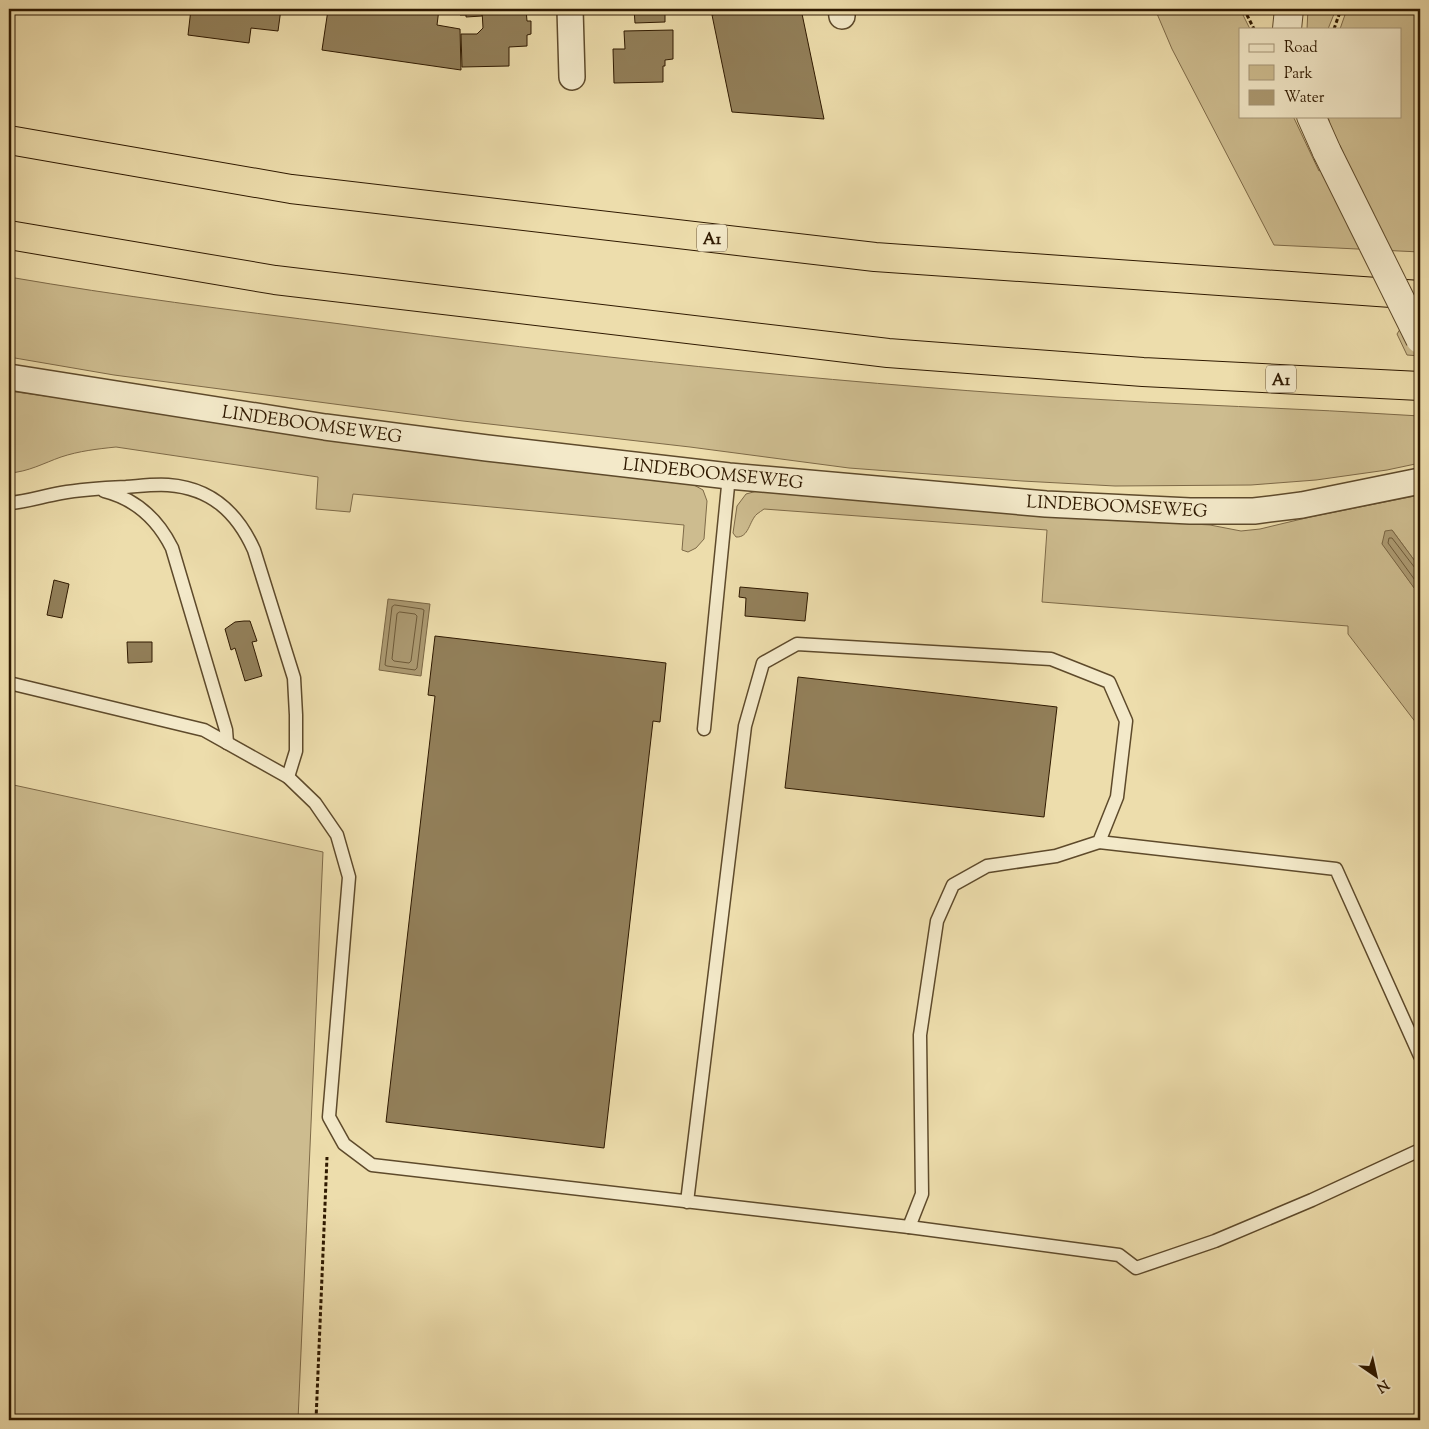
<svg xmlns="http://www.w3.org/2000/svg" width="1429" height="1429" font-family="'Sorts Mill Goudy',serif">
<rect width="100%" height="100%" fill="#edddac"/>
<filter id="stains"><feTurbulence type="fractalNoise" baseFrequency=".004" numOctaves="4"/><feColorMatrix values="0 0 0 0 .2 0 0 0 0 .09 0 0 0 0 .02 0 0 0 .5 -.17"/></filter>
<radialGradient id="worn" r=".72"><stop offset=".6" stop-color="#630" stop-opacity="0"/><stop offset="1" stop-color="#630" stop-opacity=".3"/></radialGradient>
<g fill="#cdbc8f" stroke="#7e6a48">
<path d="M 1155,9 L 1236,9 L 1237,10 L 1240,9 L 1250,29 L 1240,29 L 1240,116 L 1293,116 L 1319,171 L 1344,158 L 1330,125 L 1328,116 L 1400,116 L 1400,29 L 1340,29 L 1347,9 L 1420,9 L 1420,252 L 1274,245 L 1172,49 Z"/>
<path d="M 1308,9 L 1336,9 L 1328,29 L 1307,29 Z"/>
<path d="M 9,277 C 119,296 230,310 341,324 C 579,356 817,381 1057,397 C 1178,405 1299,408 1420,416 L 1420,463 L 1387,470 L 1316,480 L 1251,485 L 1115,486 L 1022,481 L 849,468 L 690,447 L 463,421 L 114,375 L 9,357 Z"/>
<path d="M 1406,320 L 1420,321 L 1420,356 L 1407,355 L 1397,334 Z"/>
<path d="M 9,391 L 694,485 L 703,490 L 707,501 L 704,539 L 696,548 L 688,552 L 682,550 L 684,525 L 353,494 L 350,512 L 316,509 L 318,477 L 116,447 C 97,449 79,451 61,457 C 44,463 28,472 9,473 Z"/>
<path d="M 757,491 L 1056,516 L 1210,525 L 1241,531 L 1260,529 L 1310,517 L 1420,495 L 1420,568 L 1392,530 L 1382,543 L 1420,596 L 1420,728 L 1348,634 L 1348,626 L 1042,602 L 1047,530 L 764,509 C 762,511 759,512 757,514 C 749,521 749,538 736,537 L 733,533 L 737,506 L 746,494 Z"/>
<path d="M 9,784 L 323,852 L 298,1420 L 9,1420 Z"/>
</g>
<g fill="#ac9a72" stroke="#7a6644">
<path d="M 1392,530 L 1420,568 L 1420,596 L 1382,544 L 1385,531 Z"/>
<path d="M 388,599 L 430,604 L 421,676 L 379,670 Z"/>
</g>
<g fill="none" stroke-linecap="round" stroke-linejoin="round">
<g stroke="#6e5a39" stroke-width="1">
<path d="M 1420,570 L 1415,568 L 1392,538 L 1389,538 L 1388,543 L 1420,587"/>
<path d="M 395,605 L 422,609 L 424,610 L 417,668 L 415,670 L 387,666 L 385,665 L 392,607 Z"/>
<path d="M 400,612 L 415,614 L 417,616 L 411,661 L 409,663 L 394,661 L 392,659 L 397,614 Z"/>
</g>
</g>
<g fill="#927f59" stroke="#2f1900">
<path d="M 191,9 L 281,9 L 278,31 L 251,28 L 249,43 L 188,35 Z"/>
<path d="M 347,9 L 439,9 L 437,25 L 460,29 L 461,70 L 322,50 L 328,10 L 347,13 Z"/>
<path d="M 460,9 L 484,9 L 484,10 L 482,10 L 482,16 L 466,17 L 466,15 L 460,15 Z"/>
<path d="M 496,9 L 526,9 L 527,21 L 531,21 L 531,34 L 527,35 L 527,46 L 509,47 L 509,66 L 462,67 L 461,34 L 477,34 L 483,28 L 482,10 Z"/>
<path d="M 634,9 L 665,9 L 665,22 L 635,23 Z"/>
<path d="M 711,9 L 743,9 L 712,15 Z"/>
<path d="M 743,9 L 801,9 L 824,119 L 732,112 L 712,15 Z"/>
<path d="M 673,30 L 673,59 L 665,60 L 665,66 L 663,66 L 663,82 L 614,83 L 613,49 L 625,49 L 624,31 Z"/>
<path d="M 54,580 L 69,584 L 62,618 L 47,615 Z"/>
<path d="M 740,587 L 808,593 L 805,621 L 745,616 L 746,598 L 739,597 Z"/>
<path d="M 244,621 L 250,621 L 257,641 L 252,642 L 262,676 L 245,681 L 235,648 L 231,650 L 225,629 L 235,622 Z"/>
<path d="M 435,636 L 666,663 L 660,722 L 653,721 L 604,1148 L 386,1122 L 435,696 L 428,695 Z"/>
<path d="M 127,642 L 152,642 L 152,662 L 128,663 Z"/>
<path d="M 798,677 L 1057,707 L 1044,817 L 785,788 Z"/>
</g>
<g fill="none" stroke-linecap="round" stroke-linejoin="round">
<defs>
<g id="service">
<path d="M 104,491 C 136,499 158,520 172,548 L 226,730 L 227,743"/>
<path d="M 9,503 C 27,502 43,496 61,493 C 83,489 104,488 126,487 C 140,486 154,484 168,485 C 211,488 237,512 254,550 L 294,678 L 296,715 L 296,751 L 288,777"/>
<path d="M 9,683 L 204,730 L 288,777 L 315,803 L 337,835 L 349,877 L 329,1117 L 344,1144 L 372,1165 L 909,1227 L 922,1194 L 920,1035 L 937,921 L 953,885 L 987,866 L 1056,856 L 1099,842 L 1117,797 L 1126,721 L 1109,682 L 1051,659 L 797,644 L 763,663 L 745,726 L 687,1202"/>
<path d="M 704,729 L 729,476"/>
<path d="M 1099,842 L 1336,869 L 1420,1056"/>
<path d="M 909,1227 L 1119,1255 L 1136,1268 L 1215,1241 L 1312,1200 L 1420,1150"/>
</g>
<g id="minor">
<path d="M 570,9 L 572,77"/>
<path d="M 841,9 L 842,16"/>
<path d="M 9,377 L 325,427 L 487,448 L 729,476 L 1046,504 L 1190,511 L 1254,511 L 1302,505 L 1420,481"/>
</g>
<g id="tertiary">
<path d="M 1287,29 L 1289,9"/>
<path d="M 1311,116 L 1327,152"/>
</g>
<g id="motorway">
<path d="M 9,140 L 291,189 L 875,257 L 1420,295"/>
<path d="M 9,235 L 275,280 L 888,353 L 1143,372 L 1420,386"/>
</g>
</defs>
<use href="#service" stroke="#5e4a2b" stroke-width="15"/>
<use href="#minor" stroke="#5e4a2b" stroke-width="28"/>
<use href="#tertiary" stroke="#5e4a2b" stroke-width="30"/>
<use href="#motorway" stroke="#2f1900" stroke-width="30"/>
<g stroke="#2f1900" stroke-width="3" stroke-dasharray="4 2.5" stroke-linecap="butt">
<path d="M 1244,9 L 1254,29"/>
<path d="M 1334,29 L 1341,9"/>
<path d="M 316,1420 L 327,1157"/>
</g>
<use href="#service" stroke="#f3e9c9" stroke-width="12"/>
<use href="#minor" stroke="#f3e9c9" stroke-width="25"/>
<use href="#tertiary" stroke="#f3e9c9" stroke-width="28"/>
<use href="#motorway" stroke="#edddac" stroke-width="28"/>
<defs>
<path id="tertiary-bridge" d="M 1327,152 L 1420,339"/>
</defs>
<use href="#tertiary-bridge" stroke="#5e4a2b" stroke-width="30" stroke-linecap="butt"/>
<use href="#tertiary-bridge" stroke="#f3e9c9" stroke-width="28"/>
</g>
<g text-anchor="middle" stroke-width="4" stroke-linejoin="round" paint-order="stroke">
<g fill="#f3e9c9" stroke="#6a573c" stroke-width="1">
<rect x="697" y="224.5" width="30" height="27" rx="4"/>
<rect x="1266" y="365.5" width="30" height="27" rx="4"/>
</g>
<g font-size="16" font-weight="bold" fill="#2f1900">
<text x="712" y="244">A1</text>
<text x="1281" y="385">A1</text>
</g>
<g font-size="18" fill="#2f1900" stroke="#f3e9c9">
<text transform="translate(312 424) rotate(8)" y="6">LINDEBOOMSEWEG</text>
<text transform="translate(713 473) rotate(6)" y="6">LINDEBOOMSEWEG</text>
<text transform="translate(1117 506) rotate(3)" y="6">LINDEBOOMSEWEG</text>
</g>
</g>
<rect width="1429" height="1429" fill="none" stroke="#edddac" stroke-width="30"/>
<rect x="10" y="10" width="1409" height="1409" fill="none" stroke="#2f1900" stroke-width="2.5"/>
<rect x="15" y="15" width="1399" height="1399" fill="none" stroke="#2f1900"/>
<rect x="1239" y="28" width="162" height="90" fill="#f3e9c9" stroke="#a59679"/>
<rect x="1249" y="44" width="25" height="8" fill="#f3e9c9" stroke="#a59679"/>
<text x="1284" y="52" font-size="15" fill="#2f1900">Road</text>
<rect x="1249" y="65" width="25" height="15" fill="#cdbc8f" stroke="#a59679"/>
<text x="1284" y="78" font-size="15" fill="#2f1900">Park</text>
<rect x="1249" y="90" width="25" height="15" fill="#ac9a72" stroke="#a59679"/>
<text x="1284" y="102" font-size="15" fill="#2f1900">Water</text>
<g transform="translate(1376 1376) rotate(146)" stroke="#f3e9c9" stroke-width="4" paint-order="stroke">
<path d="M0-4L9 19L0 12L-9 19Z" fill="#2f1900"/>
<text y="-8" font-size="14" font-weight="bold" text-anchor="middle" fill="#2f1900">N</text>
</g>
<rect width="100%" height="100%" filter="url(#stains)"/>
<rect width="100%" height="100%" fill="url(#worn)"/>
</svg>
